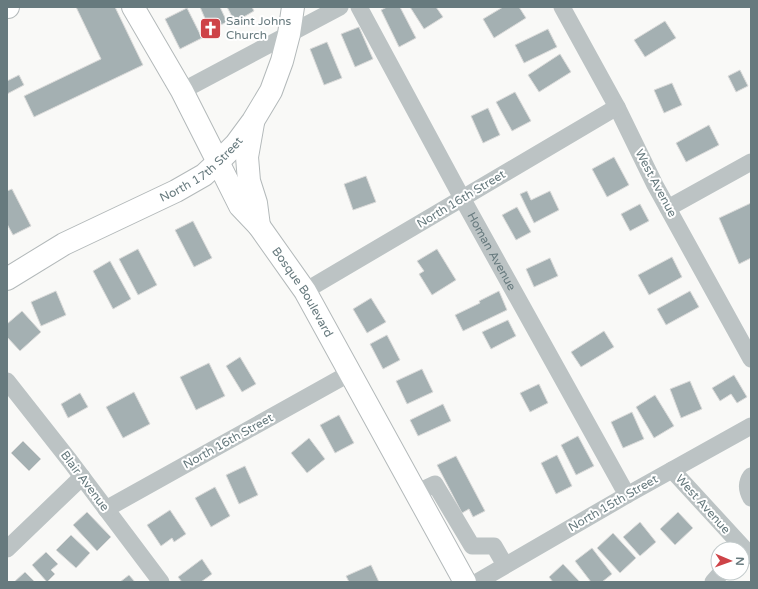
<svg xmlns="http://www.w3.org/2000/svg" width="758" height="589" font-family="'Varela Round',sans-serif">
<rect width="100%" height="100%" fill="#f9f9f7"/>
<g fill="#a4b0b2" stroke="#dbdbda">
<path d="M 76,7 L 115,7 L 143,65 L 34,117 L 24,96 L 101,59 Z"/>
<path d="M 200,7 L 220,7 L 227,22 L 210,30 Z"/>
<path d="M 227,7 L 252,7 L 254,11 L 235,22 Z"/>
<path d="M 387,7 L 400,7 L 416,38 L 399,47 L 381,10 Z"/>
<path d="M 410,7 L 436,7 L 443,17 L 424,29 Z"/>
<path d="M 503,7 L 519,7 L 526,18 L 494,38 L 483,19 Z"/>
<path d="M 187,8 L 202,38 L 180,49 L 165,19 Z"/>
<path d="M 665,21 L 676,38 L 645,57 L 634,40 Z"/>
<path d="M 359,27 L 373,59 L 355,67 L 341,34 Z"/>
<path d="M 548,29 L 557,47 L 524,63 L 515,45 Z"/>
<path d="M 327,42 L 342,78 L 324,85 L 310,49 Z"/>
<path d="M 560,54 L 571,72 L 539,92 L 528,75 Z"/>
<path d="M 740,70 L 748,86 L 736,92 L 728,76 Z"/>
<path d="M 19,75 L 24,85 L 7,94 L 7,81 Z"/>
<path d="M 672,83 L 682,105 L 664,113 L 654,90 Z"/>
<path d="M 515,92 L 531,121 L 512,131 L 496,102 Z"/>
<path d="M 488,108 L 500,135 L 483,143 L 471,116 Z"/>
<path d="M 709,125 L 719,145 L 686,162 L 676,143 Z"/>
<path d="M 614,157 L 629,185 L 607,197 L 592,169 Z"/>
<path d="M 366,176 L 376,202 L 353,210 L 344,184 Z"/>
<path d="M 12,189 L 31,226 L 13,235 L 7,224 L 7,191 Z"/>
<path d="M 527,191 L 531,200 L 550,191 L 559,210 L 534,223 L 520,194 Z"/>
<path d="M 751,203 L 751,258 L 739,264 L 719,218 Z"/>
<path d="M 640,204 L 649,221 L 630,231 L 621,214 Z"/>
<path d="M 517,207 L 531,232 L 516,240 L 502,215 Z"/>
<path d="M 193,221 L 212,258 L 194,267 L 175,230 Z"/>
<path d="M 138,249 L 157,285 L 138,295 L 119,259 Z"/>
<path d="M 437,249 L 456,280 L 432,295 L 419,274 L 424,271 L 417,261 Z"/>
<path d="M 672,257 L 682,277 L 649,295 L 638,275 Z"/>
<path d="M 550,258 L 558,276 L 534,287 L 526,269 Z"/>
<path d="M 110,261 L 131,299 L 113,309 L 93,271 Z"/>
<path d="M 56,291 L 66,315 L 41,326 L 31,302 Z"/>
<path d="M 499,291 L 507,310 L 463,331 L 455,315 L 480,303 L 479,301 Z"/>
<path d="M 690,291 L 699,307 L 666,325 L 657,309 Z"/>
<path d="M 371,298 L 386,322 L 367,333 L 353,309 Z"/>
<path d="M 22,311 L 41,332 L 20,351 L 7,337 L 7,324 Z"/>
<path d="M 508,320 L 516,336 L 491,349 L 482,332 Z"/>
<path d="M 604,331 L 614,347 L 581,367 L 571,352 Z"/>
<path d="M 387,335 L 400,360 L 383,369 L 370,344 Z"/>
<path d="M 240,357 L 256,384 L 242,392 L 226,366 Z"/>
<path d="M 209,363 L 225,396 L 196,410 L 180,377 Z"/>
<path d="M 422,369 L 433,392 L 407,404 L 396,381 Z"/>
<path d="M 734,375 L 747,397 L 737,403 L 731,394 L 720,401 L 712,388 Z"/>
<path d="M 690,381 L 702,409 L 681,418 L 670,389 Z"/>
<path d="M 539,384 L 548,403 L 530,412 L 520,393 Z"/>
<path d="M 134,392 L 150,424 L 123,438 L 106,407 Z"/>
<path d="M 80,393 L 88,407 L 68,418 L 61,404 Z"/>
<path d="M 655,395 L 674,426 L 654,438 L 636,407 Z"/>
<path d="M 443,404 L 451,421 L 418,436 L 410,420 Z"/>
<path d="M 632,412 L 644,439 L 623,448 L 611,422 Z"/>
<path d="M 339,415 L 354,443 L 335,453 L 320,425 Z"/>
<path d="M 578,436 L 594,466 L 576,475 L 561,445 Z"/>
<path d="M 309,438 L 325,459 L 307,473 L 291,453 Z"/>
<path d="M 23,441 L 41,459 L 29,471 L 11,453 Z"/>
<path d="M 557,455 L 572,486 L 556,494 L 541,463 Z"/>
<path d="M 456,456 L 485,511 L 473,517 L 469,509 L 462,513 L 437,465 Z"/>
<path d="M 245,466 L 258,495 L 239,504 L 226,475 Z"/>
<path d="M 215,487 L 230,516 L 211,527 L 195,498 Z"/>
<path d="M 170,510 L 186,534 L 174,542 L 172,538 L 161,546 L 147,525 Z"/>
<path d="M 87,512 L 111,537 L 97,551 L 73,525 Z"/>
<path d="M 678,512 L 693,528 L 675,545 L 660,529 Z"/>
<path d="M 640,522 L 656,542 L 640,556 L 623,537 Z"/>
<path d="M 613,533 L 636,558 L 620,573 L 597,548 Z"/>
<path d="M 71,535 L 90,553 L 76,568 L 56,550 Z"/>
<path d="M 592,548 L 612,574 L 602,582 L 591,582 L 575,561 Z"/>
<path d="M 46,552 L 58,564 L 51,570 L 55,574 L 47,582 L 32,565 Z"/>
<path d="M 202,559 L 212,574 L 201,582 L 182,582 L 178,577 Z"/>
<path d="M 563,564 L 580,582 L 553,582 L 549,577 Z"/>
<path d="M 371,565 L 379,582 L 349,582 L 346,576 Z"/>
<path d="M 25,572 L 35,582 L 14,582 Z"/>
<path d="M 129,575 L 135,582 L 120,582 Z"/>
</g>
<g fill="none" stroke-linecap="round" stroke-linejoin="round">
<defs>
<g id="major">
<path d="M 7,7 L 8,7"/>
<path id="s2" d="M 133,7 L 182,91 L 218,162 L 240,206 L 259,226 L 305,291 L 465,582"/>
<path d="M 253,123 L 247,157 L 249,181 L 256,203 L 259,226"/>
<path id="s3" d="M 7,279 L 64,244 L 176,191 L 204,175 L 218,162 L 236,144 L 253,121 L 271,91 L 282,61 L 289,34 L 293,7"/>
</g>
</defs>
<use href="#major" stroke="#b3b9ba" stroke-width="24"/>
<g stroke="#bcc3c4" stroke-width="17">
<path id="s1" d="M 359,7 L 462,198 L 627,495"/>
<path d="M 562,7 L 617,107 L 655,185 L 751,359"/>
<path d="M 182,91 L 340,7"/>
<path d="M 668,208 L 751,162"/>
<path d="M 305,291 L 617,107"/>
<path d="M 7,381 L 70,461 L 161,582"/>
<path d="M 672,470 L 751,556"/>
<path d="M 751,476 C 746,483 747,491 751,498"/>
<path d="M 416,493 L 435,484 L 472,546 L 494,546 L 505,565"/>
<path d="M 106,509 L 350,373"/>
<path d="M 7,549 L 82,477"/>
<path d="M 477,582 L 627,495 L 751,426"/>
<path d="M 713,582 L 721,573"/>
</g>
<use href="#major" stroke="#fff" stroke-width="22"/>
</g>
<defs>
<symbol id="church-square" viewBox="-11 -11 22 22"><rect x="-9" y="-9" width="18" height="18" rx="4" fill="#ce4348" stroke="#fff"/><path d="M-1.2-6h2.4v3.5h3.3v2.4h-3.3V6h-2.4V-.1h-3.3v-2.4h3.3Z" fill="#fff"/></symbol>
</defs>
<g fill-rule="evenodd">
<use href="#church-square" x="198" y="16" width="25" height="25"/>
</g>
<g text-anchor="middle" stroke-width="4" stroke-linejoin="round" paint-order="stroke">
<g font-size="12" fill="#677a7e" stroke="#fff" text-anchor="start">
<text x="226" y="25">Saint Johns<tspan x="226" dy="14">Church</tspan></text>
</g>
<g font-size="12" fill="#677a7e" stroke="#fff">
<text dy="4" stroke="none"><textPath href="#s3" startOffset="224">North 17th Street</textPath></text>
<text transform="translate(656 183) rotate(62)" y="4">West Avenue</text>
<text transform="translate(461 199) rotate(-31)" y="4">North 16th Street</text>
<text dy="4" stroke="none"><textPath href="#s1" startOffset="278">Homan Avenue</textPath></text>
<text dy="4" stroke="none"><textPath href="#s2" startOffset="333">Bosque Boulevard</textPath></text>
<text transform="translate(228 441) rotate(-29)" y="4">North 16th Street</text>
<text transform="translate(85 481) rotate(53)" y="4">Blair Avenue</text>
<text transform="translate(613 503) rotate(-30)" y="4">North 15th Street</text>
<text transform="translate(703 504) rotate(48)" y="4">West Avenue</text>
</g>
</g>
<rect width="758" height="589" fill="none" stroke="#677a7e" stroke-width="16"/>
<g transform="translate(730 561) rotate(92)"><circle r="19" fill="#ffffff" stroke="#c2cacb"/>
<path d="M0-3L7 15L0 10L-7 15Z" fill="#ce4348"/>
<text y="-6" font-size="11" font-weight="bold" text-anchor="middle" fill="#677a7e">N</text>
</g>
</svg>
